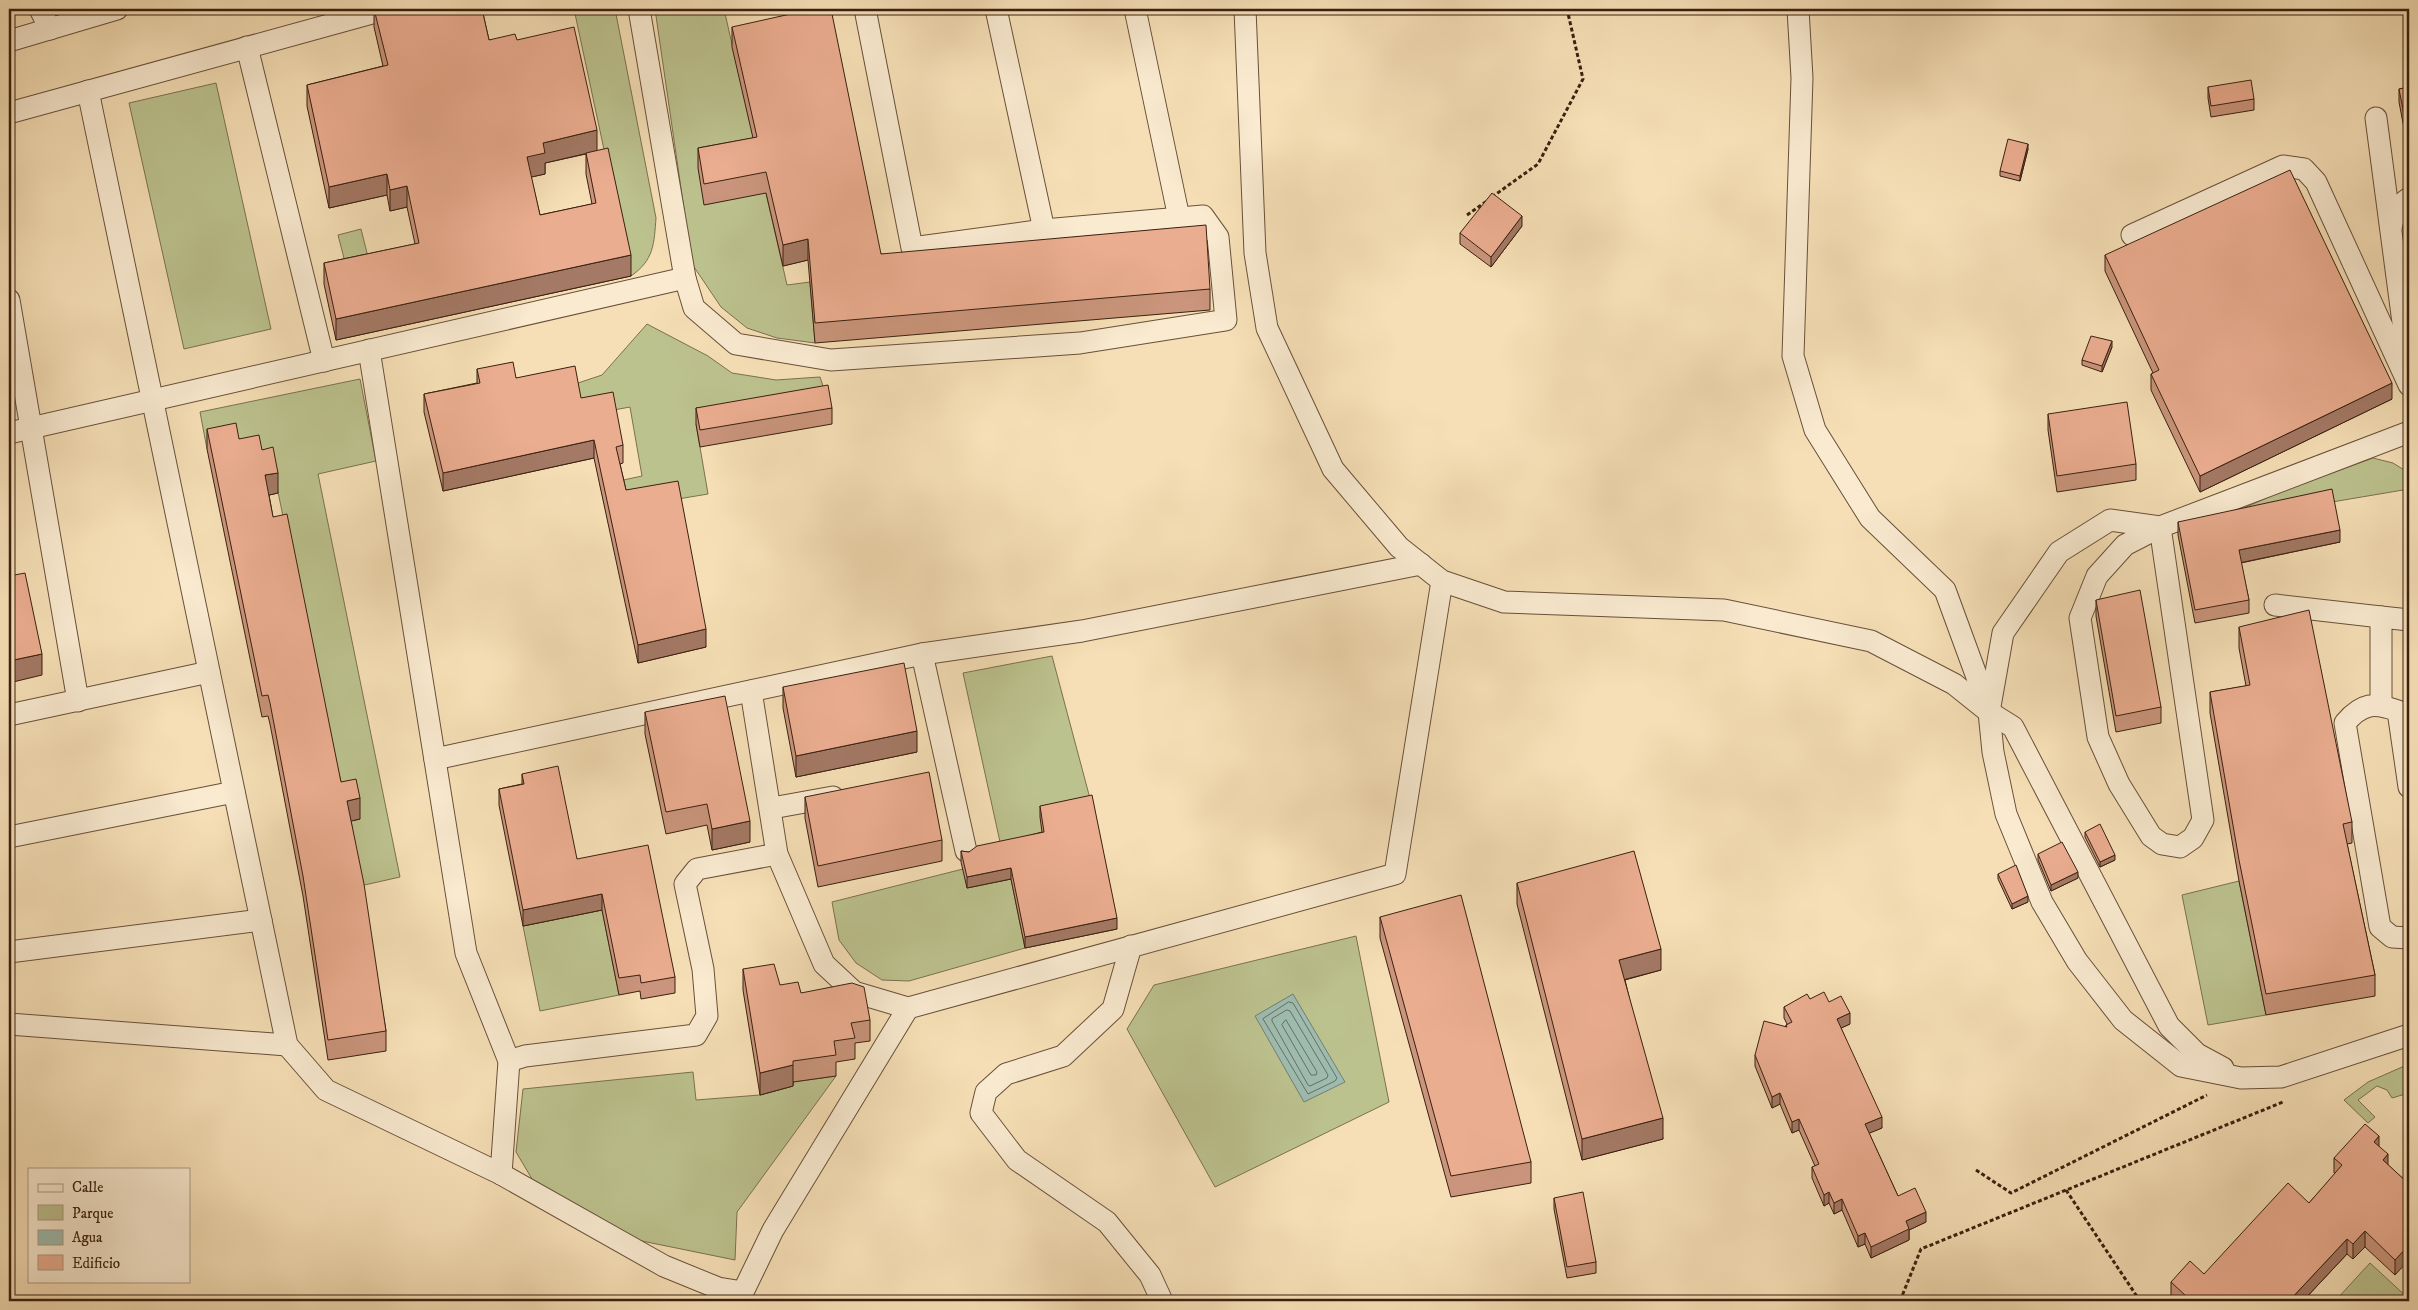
<svg xmlns="http://www.w3.org/2000/svg" width="2418" height="1310" font-family="'IM FELL DW Pica',serif">
<rect width="100%" height="100%" fill="#f6dfb6"/>
<filter id="stains"><feTurbulence type="fractalNoise" baseFrequency=".004" numOctaves="4"/><feColorMatrix values="0 0 0 0 .2 0 0 0 0 .09 0 0 0 0 .02 0 0 0 .5 -.17"/></filter>
<radialGradient id="worn" r=".72"><stop offset=".6" stop-color="#630" stop-opacity="0"/><stop offset="1" stop-color="#630" stop-opacity=".3"/></radialGradient>
<g fill="#bcc28e" stroke="#7a714f">
<path d="M 574,9 L 615,9 L 656,218 C 654,244 654,260 631,276 Z"/>
<path d="M 655,9 L 724,9 L 787,285 L 810,282 L 815,343 L 777,338 L 747,328 L 721,307 L 692,264 Z"/>
<path d="M 216,83 L 271,329 L 184,349 L 129,103 Z"/>
<path d="M 361,229 L 368,257 L 345,262 L 338,235 Z"/>
<path d="M 647,324 L 708,356 L 732,373 L 776,380 L 820,377 L 828,401 L 696,424 L 708,494 L 606,511 L 600,485 L 642,476 L 630,407 L 581,416 L 575,384 L 602,375 Z"/>
<path d="M 360,379 L 376,461 L 318,474 L 400,877 L 360,886 L 273,468 L 207,449 L 200,412 Z"/>
<path d="M 2373,458 L 2393,463 L 2409,473 L 2409,489 L 2332,502 L 2185,534 L 2280,492 Z"/>
<path d="M 1052,656 L 1092,806 L 1044,842 L 1002,851 L 963,673 Z"/>
<path d="M 963,869 L 1011,879 L 1025,948 L 909,981 L 882,980 L 856,963 L 839,940 L 832,902 Z"/>
<path d="M 2239,881 L 2266,1015 L 2208,1025 L 2182,895 Z"/>
<path d="M 602,910 L 619,995 L 540,1011 L 523,926 Z"/>
<path d="M 1356,936 L 1389,1102 L 1215,1187 L 1127,1029 L 1154,985 Z"/>
<path d="M 2409,1064 L 2409,1095 L 2402,1095 L 2392,1098 L 2387,1090 L 2377,1086 L 2358,1100 L 2375,1117 L 2368,1123 L 2344,1100 L 2368,1082 Z"/>
<path d="M 693,1072 L 696,1100 L 760,1095 L 793,1086 L 793,1082 L 836,1076 L 737,1212 L 735,1260 L 637,1240 L 535,1184 L 516,1152 L 523,1089 Z"/>
<path d="M 2370,1263 L 2409,1299 L 2409,1301 L 2335,1301 Z"/>
</g>
<path fill="#9dbcb0" stroke="#757e70" d="M 1293,994 L 1345,1082 L 1304,1102 L 1255,1016 Z"/>
<g fill="none" stroke-linecap="round" stroke-linejoin="round">
<g stroke="#6b6e60" stroke-width="1">
<path d="M 1289,1002 L 1293,1003 L 1337,1078 L 1335,1081 L 1308,1094 L 1263,1019 Z"/>
<path d="M 1287,1010 L 1290,1011 L 1328,1075 L 1327,1078 L 1310,1086 L 1308,1085 L 1272,1021 L 1272,1019 Z"/>
<path d="M 1286,1020 L 1317,1072 L 1316,1075 L 1311,1075 L 1282,1025 Z"/>
</g>
<defs>
<g id="street">
<path d="M 40,9 L 50,29"/>
<path d="M 639,9 L 685,278 L 694,308 L 736,344 L 831,360 L 1080,343 L 1226,320 L 1218,237 L 1203,216 L 1044,230 L 912,248 L 865,9"/>
<path d="M 996,9 L 1044,230"/>
<path d="M 1135,9 L 1179,218"/>
<path d="M 1245,9 L 1255,253 L 1267,328 L 1333,469 L 1399,547 L 1442,581 L 1504,602 L 1724,610 L 1871,641 L 1954,684 L 1989,712 L 2013,727 L 2169,1026 L 2197,1054 L 2223,1068"/>
<path d="M 1798,9 L 1802,78 L 1793,356 L 1815,430 L 1870,518 L 1945,590 L 1989,710"/>
<path d="M 9,41 L 117,9"/>
<path d="M 247,47 L 324,361"/>
<path d="M 88,91 L 287,1045 L 326,1090 L 501,1174 L 664,1266 L 718,1288 L 743,1292 L 773,1230 L 908,1008"/>
<path d="M 9,113 L 387,9"/>
<path d="M 2376,118 L 2409,368"/>
<path d="M 2391,228 L 2396,208 L 2409,198"/>
<path d="M 2132,235 L 2283,166 L 2304,169 L 2316,182 L 2409,385"/>
<path d="M 9,300 L 78,701"/>
<path d="M 369,350 L 466,953 L 509,1061 L 501,1174"/>
<path d="M 2409,432 L 2160,527 L 2125,545 L 2097,576 L 2080,618 L 2098,737 L 2119,784 L 2151,836 L 2162,844 L 2180,847 L 2193,838 L 2203,820 L 2160,527 L 2110,520 L 2059,552 L 2003,633 L 1989,712 L 1993,752 L 2006,814 L 2042,902 L 2077,961 L 2123,1020 L 2181,1066 L 2241,1078 L 2281,1077 L 2409,1035"/>
<path d="M 9,433 L 685,278"/>
<path d="M 2275,605 L 2381,617"/>
<path d="M 922,654 L 966,851"/>
<path d="M 751,691 L 777,854 L 824,964 L 854,992 L 908,1008 L 1395,874 L 1442,581"/>
<path d="M 2381,705 L 2381,617 L 2409,620"/>
<path d="M 9,715 L 209,672"/>
<path d="M 435,759 L 922,654 L 1082,631 L 1421,564"/>
<path d="M 2409,787 L 2398,711 C 2374,702 2362,703 2345,723 L 2380,927 L 2392,937 L 2409,938"/>
<path d="M 772,808 L 833,797"/>
<path d="M 9,837 L 234,792"/>
<path d="M 1131,946 L 1113,1009 L 1063,1056 L 1006,1074 L 986,1092 L 981,1113 L 1017,1160 L 1107,1222 L 1150,1275 L 1162,1301"/>
<path d="M 9,952 L 261,920"/>
<path d="M 9,1024 L 287,1045"/>
<path d="M 509,1061 L 525,1056 L 696,1035 L 707,1016 L 703,969 L 685,884 L 697,869 L 777,854"/>
</g>
</defs>
<use href="#street" stroke="#68503a" stroke-width="23"/>
<g stroke="#392010" stroke-width="3" stroke-dasharray="4 2.5" stroke-linecap="butt">
<path d="M 1492,197 L 1538,164 L 1583,79 L 1567,9"/>
<path d="M 1467,215 L 1487,201"/>
<path d="M 1976,1170 L 2011,1193 L 2207,1095"/>
<path d="M 2066,1190 L 2140,1301"/>
<path d="M 1903,1301 L 1902,1296 L 1921,1249 L 2283,1102"/>
</g>
<use href="#street" stroke="#f9ead0" stroke-width="21"/>
</g>
<g fill="#ca957c" stroke="#392010" fill-rule="evenodd">
<path d="M 374,9 L 482,9 L 489,40 L 517,40 L 597,151 L 631,276 L 336,340 L 324,284 L 324,263 L 415,244 L 407,207 L 390,211 L 387,195 L 329,208 L 307,106 L 307,85 L 383,66 L 374,27 ZM 586,154 L 586,174 L 592,204 L 540,215 L 531,177 L 545,174 L 545,163 Z"/>
<path d="M 732,27 L 881,254 L 1210,289 L 1210,310 L 815,343 L 808,260 L 783,266 L 766,193 L 704,205 L 698,168 L 698,148 L 753,138 L 732,47 Z"/>
<path d="M 2208,87 L 2254,99 L 2254,110 L 2211,117 L 2208,98 Z"/>
<path d="M 2409,87 L 2409,154 L 2399,102 L 2399,89 Z"/>
<path d="M 2028,149 L 2020,181 L 2000,176 L 2000,171 Z"/>
<path d="M 1522,226 L 1491,267 L 1460,244 L 1460,233 Z"/>
<path d="M 2105,255 L 2392,399 L 2200,492 L 2151,390 L 2151,374 L 2153,373 L 2105,271 Z"/>
<path d="M 2112,347 L 2102,372 L 2082,365 L 2082,360 Z"/>
<path d="M 477,369 L 516,378 L 581,398 L 623,445 L 623,463 L 620,464 L 626,490 L 706,647 L 638,663 L 594,458 L 443,491 L 424,412 L 424,394 L 477,383 Z"/>
<path d="M 696,408 L 832,408 L 832,424 L 700,447 L 696,424 Z"/>
<path d="M 2048,414 L 2136,464 L 2136,480 L 2057,492 L 2048,430 Z"/>
<path d="M 207,429 L 239,439 L 262,450 L 278,493 L 269,495 L 273,517 L 341,782 L 360,819 L 351,821 L 386,1031 L 386,1051 L 328,1060 L 303,896 L 270,724 L 268,716 L 262,717 L 207,449 Z"/>
<path d="M 2178,522 L 2340,542 L 2241,563 L 2249,600 L 2249,613 L 2195,623 L 2178,535 Z"/>
<path d="M 2096,600 L 2161,707 L 2161,723 L 2116,732 L 2096,616 Z"/>
<path d="M 2239,627 L 2352,822 L 2352,843 L 2347,844 L 2375,975 L 2375,996 L 2266,1015 L 2239,881 L 2210,713 L 2210,692 L 2246,686 L 2239,648 Z"/>
<path d="M 783,687 L 917,752 L 796,777 L 783,708 Z"/>
<path d="M 645,712 L 750,842 L 712,850 L 707,825 L 666,834 L 645,734 Z"/>
<path d="M 522,774 L 577,859 L 675,977 L 675,993 L 641,999 L 640,991 L 619,995 L 602,910 L 523,926 L 499,805 L 499,789 L 522,784 Z"/>
<path d="M 805,797 L 942,840 L 942,861 L 818,887 L 805,818 Z"/>
<path d="M 1040,806 L 1117,929 L 1025,948 L 1011,879 L 967,888 L 961,862 L 961,851 L 969,852 L 1042,832 L 1040,817 Z"/>
<path d="M 2085,832 L 2115,860 L 2100,867 L 2085,837 Z"/>
<path d="M 2038,854 L 2078,878 L 2051,891 L 2038,860 Z"/>
<path d="M 1998,874 L 2028,902 L 2012,909 L 1998,879 Z"/>
<path d="M 1517,883 L 1661,970 L 1625,980 L 1663,1139 L 1582,1160 L 1517,904 Z"/>
<path d="M 1380,917 L 1531,1162 L 1531,1183 L 1451,1197 L 1380,938 Z"/>
<path d="M 743,969 L 780,985 L 870,1020 L 870,1041 L 855,1043 L 855,1059 L 836,1062 L 836,1076 L 793,1082 L 793,1086 L 760,1095 L 743,990 Z"/>
<path d="M 1810,999 L 1829,1002 L 1850,1024 L 1841,1028 L 1882,1128 L 1869,1133 L 1898,1196 L 1926,1222 L 1909,1230 L 1909,1240 L 1871,1258 L 1865,1244 L 1858,1247 L 1842,1210 L 1834,1214 L 1829,1203 L 1824,1206 L 1812,1178 L 1812,1167 L 1815,1166 L 1799,1130 L 1792,1133 L 1780,1104 L 1772,1108 L 1755,1066 L 1755,1055 L 1786,1026 L 1786,1025 L 1787,1024 L 1784,1018 L 1784,1007 Z"/>
<path d="M 2379,1146 L 2388,1165 L 2409,1184 L 2395,1275 L 2365,1247 L 2353,1259 L 2347,1254 L 2303,1301 L 2175,1301 L 2171,1297 L 2171,1282 L 2204,1274 L 2309,1203 L 2335,1174 L 2334,1173 L 2334,1158 Z"/>
<path d="M 1554,1198 L 1596,1262 L 1596,1273 L 1567,1278 L 1554,1209 Z"/>
</g>
<g fill="#a47965" stroke="#392010">
<path d="M 597,130 L 597,151 L 545,163 L 545,174 L 527,178 L 527,157 L 543,143 Z"/>
<path d="M 2028,144 L 2028,149 L 2020,181 L 2020,176 Z"/>
<path d="M 387,174 L 387,195 L 329,208 L 329,187 Z"/>
<path d="M 407,186 L 407,207 L 390,211 L 390,190 Z"/>
<path d="M 1522,216 L 1522,226 L 1491,267 L 1491,257 Z"/>
<path d="M 808,239 L 808,260 L 783,266 L 783,245 Z"/>
<path d="M 631,255 L 631,276 L 336,340 L 336,319 Z"/>
<path d="M 2112,341 L 2112,347 L 2102,372 L 2102,366 Z"/>
<path d="M 2392,383 L 2392,399 L 2200,492 L 2200,476 Z"/>
<path d="M 594,440 L 594,458 L 443,491 L 443,473 Z"/>
<path d="M 278,473 L 278,493 L 265,496 L 265,475 Z"/>
<path d="M 2340,530 L 2340,542 L 2239,563 L 2239,550 Z"/>
<path d="M 706,629 L 706,647 L 638,663 L 638,645 Z"/>
<path d="M 42,654 L 42,675 L 9,683 L 9,661 Z"/>
<path d="M 917,731 L 917,752 L 796,777 L 796,756 Z"/>
<path d="M 360,798 L 360,819 L 347,822 L 347,801 Z"/>
<path d="M 750,821 L 750,842 L 712,850 L 712,829 Z"/>
<path d="M 2115,855 L 2115,860 L 2100,867 L 2100,862 Z"/>
<path d="M 1011,868 L 1011,879 L 967,888 L 967,877 Z"/>
<path d="M 2078,872 L 2078,878 L 2051,891 L 2051,885 Z"/>
<path d="M 602,894 L 602,910 L 523,926 L 523,910 Z"/>
<path d="M 2028,896 L 2028,902 L 2012,909 L 2012,904 Z"/>
<path d="M 1117,918 L 1117,929 L 1025,948 L 1025,937 Z"/>
<path d="M 1661,949 L 1661,970 L 1619,981 L 1619,960 Z"/>
<path d="M 1850,1013 L 1850,1024 L 1837,1030 L 1837,1019 Z"/>
<path d="M 793,1065 L 793,1086 L 760,1095 L 760,1073 Z"/>
<path d="M 1780,1093 L 1780,1104 L 1772,1108 L 1772,1097 Z"/>
<path d="M 1882,1117 L 1882,1128 L 1865,1135 L 1865,1124 Z"/>
<path d="M 1663,1118 L 1663,1139 L 1582,1160 L 1582,1139 Z"/>
<path d="M 1799,1119 L 1799,1130 L 1792,1133 L 1792,1122 Z"/>
<path d="M 2379,1136 L 2379,1152 L 2374,1142 Z"/>
<path d="M 2388,1154 L 2388,1170 L 2383,1160 Z"/>
<path d="M 1829,1192 L 1829,1203 L 1824,1206 L 1824,1195 Z"/>
<path d="M 1842,1199 L 1842,1210 L 1834,1214 L 1834,1203 Z"/>
<path d="M 1926,1212 L 1926,1222 L 1909,1230 L 1909,1240 L 1871,1258 L 1871,1247 L 1906,1221 Z"/>
<path d="M 2365,1231 L 2365,1247 L 2353,1259 L 2353,1244 Z"/>
<path d="M 1865,1233 L 1865,1244 L 1858,1247 L 1858,1236 Z"/>
<path d="M 2347,1239 L 2347,1254 L 2303,1301 L 2289,1301 Z"/>
<path d="M 2409,1245 L 2409,1260 L 2395,1275 L 2395,1260 Z"/>
</g>
<g fill="#ebad90" stroke="#392010">
<path d="M 374,9 L 482,9 L 489,40 L 515,34 L 517,40 L 574,27 L 597,130 L 543,143 L 545,153 L 527,157 L 540,215 L 596,203 L 586,153 L 608,148 L 631,255 L 336,319 L 324,263 L 419,243 L 407,186 L 390,190 L 387,174 L 329,187 L 307,85 L 388,65 Z"/>
<path d="M 813,9 L 831,9 L 881,254 L 1206,225 L 1210,289 L 815,323 L 808,239 L 783,245 L 766,172 L 704,184 L 698,148 L 757,137 L 732,27 Z"/>
<path d="M 2251,80 L 2254,99 L 2211,106 L 2208,87 Z"/>
<path d="M 2409,87 L 2409,141 L 2399,89 Z"/>
<path d="M 2008,139 L 2028,144 L 2020,176 L 2000,171 Z"/>
<path d="M 2290,170 L 2392,383 L 2200,476 L 2151,374 L 2159,370 L 2105,255 Z"/>
<path d="M 1492,193 L 1522,216 L 1491,257 L 1460,233 Z"/>
<path d="M 2091,336 L 2112,341 L 2102,366 L 2082,360 Z"/>
<path d="M 513,362 L 516,378 L 575,366 L 581,398 L 613,392 L 623,445 L 616,447 L 626,490 L 678,481 L 706,629 L 638,645 L 594,440 L 443,473 L 424,394 L 480,383 L 477,369 Z"/>
<path d="M 828,385 L 832,408 L 700,430 L 696,408 Z"/>
<path d="M 2127,402 L 2136,464 L 2057,476 L 2048,414 Z"/>
<path d="M 236,423 L 239,439 L 259,435 L 262,450 L 273,447 L 278,473 L 265,475 L 273,517 L 287,514 L 341,782 L 356,779 L 360,798 L 347,801 L 364,884 L 386,1031 L 328,1040 L 303,876 L 270,703 L 268,695 L 262,696 L 207,429 Z"/>
<path d="M 2332,489 L 2340,530 L 2239,550 L 2249,600 L 2195,610 L 2178,522 Z"/>
<path d="M 25,573 L 42,654 L 9,661 L 9,576 Z"/>
<path d="M 2140,590 L 2161,707 L 2116,716 L 2096,600 Z"/>
<path d="M 2309,610 L 2352,822 L 2343,824 L 2375,975 L 2266,994 L 2239,860 L 2210,692 L 2250,685 L 2239,627 Z"/>
<path d="M 904,663 L 917,731 L 796,756 L 783,687 Z"/>
<path d="M 725,696 L 750,821 L 712,829 L 707,804 L 666,812 L 645,712 Z"/>
<path d="M 558,766 L 577,859 L 648,845 L 675,977 L 641,983 L 640,975 L 619,978 L 602,894 L 523,910 L 499,789 L 524,784 L 522,774 Z"/>
<path d="M 929,772 L 942,840 L 818,866 L 805,797 Z"/>
<path d="M 1092,795 L 1117,918 L 1025,937 L 1011,868 L 967,877 L 961,851 L 969,852 L 977,846 L 1044,832 L 1040,806 Z"/>
<path d="M 2100,824 L 2115,855 L 2100,862 L 2085,832 Z"/>
<path d="M 2062,842 L 2078,872 L 2051,885 L 2038,854 Z"/>
<path d="M 1634,851 L 1661,949 L 1619,960 L 1663,1118 L 1582,1139 L 1517,883 Z"/>
<path d="M 2016,865 L 2028,896 L 2012,904 L 1998,874 Z"/>
<path d="M 1461,895 L 1531,1162 L 1451,1176 L 1380,917 Z"/>
<path d="M 774,964 L 780,985 L 798,982 L 801,993 L 852,983 L 864,987 L 870,1020 L 851,1023 L 855,1038 L 834,1041 L 836,1055 L 793,1061 L 793,1065 L 760,1073 L 743,969 Z"/>
<path d="M 1824,992 L 1829,1002 L 1841,996 L 1850,1013 L 1837,1019 L 1882,1117 L 1865,1124 L 1898,1196 L 1915,1188 L 1926,1212 L 1906,1221 L 1909,1229 L 1871,1247 L 1865,1233 L 1858,1236 L 1842,1199 L 1834,1203 L 1829,1192 L 1824,1195 L 1812,1167 L 1819,1164 L 1799,1119 L 1792,1122 L 1780,1093 L 1772,1097 L 1755,1055 L 1764,1021 L 1787,1027 L 1786,1025 L 1792,1022 L 1784,1007 L 1807,994 L 1810,999 Z"/>
<path d="M 2365,1124 L 2379,1136 L 2374,1142 L 2388,1154 L 2383,1160 L 2409,1184 L 2409,1245 L 2395,1260 L 2365,1231 L 2353,1244 L 2347,1239 L 2289,1301 L 2183,1301 L 2187,1297 L 2171,1282 L 2190,1261 L 2204,1274 L 2288,1183 L 2309,1203 L 2342,1165 L 2334,1158 Z"/>
<path d="M 1583,1192 L 1596,1262 L 1567,1267 L 1554,1198 Z"/>
</g>
<rect width="2418" height="1310" fill="none" stroke="#f6dfb6" stroke-width="30"/>
<rect x="10" y="10" width="2398" height="1290" fill="none" stroke="#392010" stroke-width="2.5"/>
<rect x="15" y="15" width="2388" height="1280" fill="none" stroke="#392010"/>
<rect x="28" y="1168" width="162" height="115" fill="#f9ead0" stroke="#ac9983"/>
<rect x="38" y="1184" width="25" height="8" fill="#f9ead0" stroke="#ac9983"/>
<text x="72" y="1192" font-size="15" fill="#392010">Calle</text>
<rect x="38" y="1205" width="25" height="15" fill="#bcc28e" stroke="#ac9983"/>
<text x="72" y="1218" font-size="15" fill="#392010">Parque</text>
<rect x="38" y="1230" width="25" height="15" fill="#9dbcb0" stroke="#ac9983"/>
<text x="72" y="1242" font-size="15" fill="#392010">Agua</text>
<rect x="38" y="1255" width="25" height="15" fill="#ebad90" stroke="#ac9983"/>
<text x="72" y="1268" font-size="15" fill="#392010">Edificio</text>
<rect width="100%" height="100%" filter="url(#stains)"/>
<rect width="100%" height="100%" fill="url(#worn)"/>
</svg>
